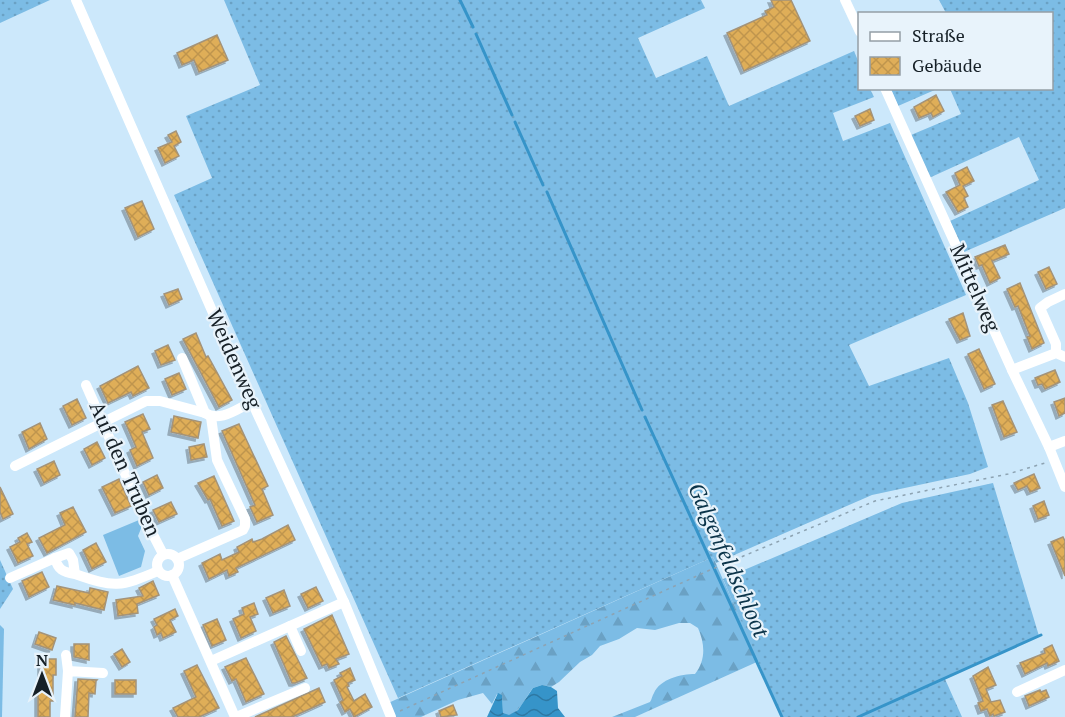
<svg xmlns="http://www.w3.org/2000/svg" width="1065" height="717" font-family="'PT Serif',serif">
<defs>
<pattern id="grass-dots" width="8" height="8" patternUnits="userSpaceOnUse" patternTransform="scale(1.5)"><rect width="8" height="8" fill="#7cbce5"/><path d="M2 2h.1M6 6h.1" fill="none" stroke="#6aa1c4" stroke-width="1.8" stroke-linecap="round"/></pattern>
<pattern id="forest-firs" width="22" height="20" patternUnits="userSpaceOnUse" patternTransform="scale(1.5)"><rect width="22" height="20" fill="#7cbce5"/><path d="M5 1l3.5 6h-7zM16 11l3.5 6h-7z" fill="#6aa1c4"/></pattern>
<pattern id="water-waves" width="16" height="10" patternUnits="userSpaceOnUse" patternTransform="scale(1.5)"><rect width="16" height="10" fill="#3694c9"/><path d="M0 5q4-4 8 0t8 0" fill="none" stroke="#2d78a3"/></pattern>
<pattern id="building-cross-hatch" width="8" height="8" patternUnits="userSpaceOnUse" patternTransform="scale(1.5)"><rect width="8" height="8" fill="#dfae59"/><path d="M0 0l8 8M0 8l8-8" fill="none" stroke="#bf954d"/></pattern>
<filter id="shadow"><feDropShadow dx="-3" dy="3" stdDeviation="0" flood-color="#0004"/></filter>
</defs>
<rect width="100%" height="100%" fill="#cce8fb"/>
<g fill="url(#grass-dots)">
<path d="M 0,0 L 50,0 L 0,23 Z"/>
<path d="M 224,0 L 701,0 L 705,8 L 638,38 L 656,78 L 707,56 L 729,106 L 854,51 L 859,63 L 860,88 L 870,89 L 874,97 L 833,113 L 843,141 L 890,123 L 966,295 L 849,345 L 869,386 L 949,358 L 968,403 L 988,467 L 970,474 L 872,495 L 716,563 L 713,557 L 398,698 L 174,195 L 212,178 L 186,116 L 260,85 Z"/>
<path d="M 939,0 L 1065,0 L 1065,208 L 964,252 L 950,221 L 1039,180 L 1019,137 L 929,178 L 911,135 L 961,114 L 950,89 L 1052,88 L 1052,14 L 946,13 Z"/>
<path d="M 891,89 L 937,89 L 898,106 Z"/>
<path d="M 993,483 L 1039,636 L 945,679 L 962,717 L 782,717 L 723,579 L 902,503 Z"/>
<path d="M 0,560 L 13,589 L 0,609 Z"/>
</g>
<path fill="url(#forest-firs)" d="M 713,557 L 759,661 L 635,717 L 612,717 L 650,702 C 652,699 652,696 654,693 C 660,679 681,674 695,674 C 706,660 705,644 698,628 L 690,623 L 679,623 L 655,630 L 637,628 L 619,639 L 600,646 L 592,655 L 580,662 L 559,682 L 551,687 L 542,685 L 533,688 C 524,699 521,712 507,716 L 503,713 L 502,695 L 497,694 L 492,704 L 483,693 L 458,700 L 421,717 L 391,717 L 386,704 Z"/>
<g fill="#7cbce5">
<path d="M 139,520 L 142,526 L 138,536 L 145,551 L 141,567 L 119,576 L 103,535 Z"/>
<path d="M 0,625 L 4,629 L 2,717 L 0,717 Z"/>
</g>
<path fill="url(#water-waves)" d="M 542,685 L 551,687 L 557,691 L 558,708 L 565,717 L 487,717 L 498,693 L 502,695 L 503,713 L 509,715 L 518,710 L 533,688 Z"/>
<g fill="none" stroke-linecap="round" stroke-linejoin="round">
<g stroke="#3694c9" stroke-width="3">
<path d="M 460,0 L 473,27"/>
<path d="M 476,34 L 512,115"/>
<path d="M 515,122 L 543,185"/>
<path d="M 547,192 L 642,410"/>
<path d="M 645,417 L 782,717"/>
<path d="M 858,717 L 1041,635"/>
</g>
</g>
<g fill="url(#building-cross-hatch)" stroke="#a3937a" stroke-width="1.5" filter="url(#shadow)">
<path d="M 771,0 L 791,0 L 810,41 L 744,71 L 727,33 L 767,15 L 765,11 L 774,7 Z"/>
<path d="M 217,35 L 228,60 L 199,72 L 194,60 L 182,65 L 177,53 Z"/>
<path d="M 936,95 L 944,111 L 933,117 L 931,113 L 919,118 L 914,107 Z"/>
<path d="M 870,109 L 874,120 L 860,126 L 855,116 Z"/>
<path d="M 176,131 L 181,142 L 174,146 L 179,156 L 165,163 L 158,148 L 172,142 L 168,135 Z"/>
<path d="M 967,167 L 974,181 L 963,186 L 968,196 L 964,198 L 968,207 L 958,212 L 946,192 L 960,185 L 955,173 Z"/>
<path d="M 142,201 L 154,229 L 138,237 L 125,208 Z"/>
<path d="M 1005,245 L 1009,254 L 992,261 L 1000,278 L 990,283 L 982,265 L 979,266 L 975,257 Z"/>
<path d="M 1049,267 L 1057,284 L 1046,289 L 1038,272 Z"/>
<path d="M 1020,283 L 1044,343 L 1032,349 L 1027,337 L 1030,336 L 1018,306 L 1015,307 L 1007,289 Z"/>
<path d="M 178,289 L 182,299 L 169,305 L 164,294 Z"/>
<path d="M 963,313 L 970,336 L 960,340 L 949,319 Z"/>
<path d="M 196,333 L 206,357 L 208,356 L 232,400 L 219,407 L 183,339 Z"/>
<path d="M 168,345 L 175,360 L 161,365 L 155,351 Z"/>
<path d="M 979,349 L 995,384 L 984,389 L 968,354 Z"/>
<path d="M 138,366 L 149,388 L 133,396 L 131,392 L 108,403 L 100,386 Z"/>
<path d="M 1055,370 L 1060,382 L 1045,389 L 1042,384 L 1038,385 L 1035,378 Z"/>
<path d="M 179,373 L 186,389 L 172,395 L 165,379 Z"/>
<path d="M 1065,398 L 1065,413 L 1059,416 L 1054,402 Z"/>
<path d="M 77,399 L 86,418 L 72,425 L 63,406 Z"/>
<path d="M 1003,401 L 1017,432 L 1004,437 L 992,405 Z"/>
<path d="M 143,414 L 150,429 L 142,432 L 153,458 L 137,466 L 130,450 L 136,447 L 125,422 Z"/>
<path d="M 174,416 L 201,422 L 198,438 L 171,432 Z"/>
<path d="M 40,423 L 47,439 L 29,449 L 22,432 Z"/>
<path d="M 239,424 L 268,486 L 262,489 L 273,515 L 257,522 L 250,507 L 255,505 L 222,431 Z"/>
<path d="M 97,442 L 105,458 L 92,465 L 84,449 Z"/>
<path d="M 204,444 L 207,457 L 191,460 L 189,447 Z"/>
<path d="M 54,461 L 60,475 L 44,483 L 37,469 Z"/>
<path d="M 1034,474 L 1040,488 L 1030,492 L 1027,486 L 1018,490 L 1014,483 Z"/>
<path d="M 157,475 L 163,488 L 149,495 L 143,482 Z"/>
<path d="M 214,476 L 234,521 L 222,526 L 210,499 L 208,500 L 198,483 Z"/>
<path d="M 119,479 L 131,506 L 115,513 L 102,487 Z"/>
<path d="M 0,487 L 13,514 L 3,519 L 0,512 Z"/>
<path d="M 1044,501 L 1049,515 L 1038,519 L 1033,506 Z"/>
<path d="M 171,502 L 177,514 L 159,522 L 153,510 Z"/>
<path d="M 73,507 L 86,532 L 47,553 L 39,538 L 65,525 L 60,513 Z"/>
<path d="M 288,525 L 295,540 L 236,568 L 238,572 L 229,576 L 227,570 L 209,579 L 202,563 L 220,554 L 222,560 L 239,552 L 237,547 L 252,539 L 253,542 L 262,539 Z"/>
<path d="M 27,533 L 32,542 L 27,544 L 33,556 L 18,563 L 10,547 L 20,542 L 18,538 Z"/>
<path d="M 1063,537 L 1065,541 L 1065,576 L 1051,542 Z"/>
<path d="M 96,543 L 106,562 L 92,569 L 83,550 Z"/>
<path d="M 42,572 L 49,587 L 29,597 L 22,581 Z"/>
<path d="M 153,581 L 159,595 L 137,604 L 138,613 L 118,616 L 116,600 L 143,596 L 139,588 Z"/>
<path d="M 57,586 L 89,593 L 90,588 L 108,592 L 104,610 L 75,603 L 75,605 L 53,600 Z"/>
<path d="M 316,587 L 323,601 L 308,608 L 301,594 Z"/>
<path d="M 284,590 L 290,606 L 273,613 L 266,598 Z"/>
<path d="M 254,603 L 258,614 L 250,617 L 256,631 L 241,638 L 233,619 L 244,614 L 242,608 Z"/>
<path d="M 175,609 L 178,616 L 170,620 L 176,632 L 163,638 L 161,633 L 157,635 L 154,627 L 157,625 L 154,619 Z"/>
<path d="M 332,615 L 349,654 L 336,659 L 339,664 L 329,668 L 327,664 L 322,666 L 304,629 Z"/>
<path d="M 217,619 L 226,640 L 212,646 L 203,625 Z"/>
<path d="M 39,632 L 56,638 L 52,650 L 35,644 Z"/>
<path d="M 286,636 L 307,678 L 295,683 L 292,683 L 274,642 Z"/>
<path d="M 74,644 L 89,644 L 89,660 L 74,657 Z"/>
<path d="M 1052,645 L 1059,661 L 1048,666 L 1047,663 L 1025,674 L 1020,663 L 1045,653 L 1044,649 Z"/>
<path d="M 122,649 L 130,662 L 122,667 L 114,654 Z"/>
<path d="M 246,658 L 264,694 L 246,702 L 236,679 L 232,681 L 225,667 Z"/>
<path d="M 41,659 L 56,659 L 56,675 L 53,675 L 53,701 L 50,701 L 50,717 L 38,717 L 38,685 L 41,685 Z"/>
<path d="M 197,665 L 219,708 L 199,717 L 178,717 L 173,708 L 196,697 L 184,671 Z"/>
<path d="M 988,667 L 996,685 L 986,689 L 991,702 L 1000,700 L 1005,712 L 994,716 L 993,714 L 990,716 L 987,709 L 981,711 L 978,703 L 983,701 L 973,676 Z"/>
<path d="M 350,668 L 355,680 L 348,683 L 349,686 L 347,687 L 354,701 L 365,694 L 372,707 L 354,717 L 350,709 L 345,712 L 340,702 L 343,700 L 334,680 L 342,676 L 340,673 Z"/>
<path d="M 78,679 L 97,680 L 96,681 L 95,694 L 89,693 L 88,717 L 75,717 Z"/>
<rect x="115" y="680" width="21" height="14"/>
<path d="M 319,688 L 325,702 L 312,708 L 292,717 L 255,717 Z"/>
<path d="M 1040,690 L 1041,692 L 1046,690 L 1049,697 L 1029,706 L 1025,696 Z"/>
<path d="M 453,705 L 457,715 L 441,717 L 439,711 Z"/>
</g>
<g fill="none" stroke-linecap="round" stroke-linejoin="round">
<path stroke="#8da3b2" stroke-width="1.5" stroke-dasharray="3 4.5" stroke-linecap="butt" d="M 400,711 L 710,570 L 875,501 L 1008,474 L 1045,463"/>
<g stroke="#fff" stroke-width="10">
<path d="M 76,0 L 252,402 L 344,602 L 391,717"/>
<path d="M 845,0 L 860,32"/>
<path d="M 885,88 L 1012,370 L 1049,447 L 1065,487"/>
<path d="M 1056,353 L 1056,344 L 1040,308 L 1048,302 L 1065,294"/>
<path d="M 182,358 L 205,413"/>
<path d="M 1012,370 L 1056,353 L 1065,357"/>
<path d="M 86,385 L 146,521 L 163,554"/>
<path d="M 1049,447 L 1065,441"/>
<path d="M 15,466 L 146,401 L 160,401 L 205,413 C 220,423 238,408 252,402"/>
<circle cx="168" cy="565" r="11"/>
<path d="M 177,559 L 243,530 L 245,526 L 245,519 L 217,460 L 211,417"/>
<path d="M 75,574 C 63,572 58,570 55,558 L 69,553 L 73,560 L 75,574 C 115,588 120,587 158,571"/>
<path d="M 172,575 L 235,717"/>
<path d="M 10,578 L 55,558"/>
<path d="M 290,626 L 301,651"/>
<path d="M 66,655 L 68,671"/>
<path d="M 211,661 L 344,602"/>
<path d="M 1017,692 L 1065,670"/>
<path d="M 65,717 L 68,671 L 103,673"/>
<path d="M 236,717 L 305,688"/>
</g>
</g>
<g text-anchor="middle" stroke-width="4.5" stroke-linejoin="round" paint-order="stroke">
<g font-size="21" fill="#162027" stroke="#e8f3fb">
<text transform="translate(975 288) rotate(66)" y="7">Mittelweg</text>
<text transform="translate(234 359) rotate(66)" y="7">Weidenweg</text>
<text transform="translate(125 469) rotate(66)" y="7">Auf den Truben</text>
</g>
<g font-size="22" font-style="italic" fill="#0b344a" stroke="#e8f3fb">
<text transform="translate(729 560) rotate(66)" y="8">Galgenfeldschloot</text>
</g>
</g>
<rect x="858" y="12" width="195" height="78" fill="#e8f3fb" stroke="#949fa6" stroke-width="1.5"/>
<rect x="870" y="32" width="30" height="9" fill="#ffffff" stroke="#949fa6" stroke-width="1.5"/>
<text x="912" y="42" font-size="18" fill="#162027">Straße</text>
<rect x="870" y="57" width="30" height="18" fill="url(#building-cross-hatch)" stroke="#949fa6" stroke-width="1.5"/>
<text x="912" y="72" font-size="18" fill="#162027">Gebäude</text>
<g transform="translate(42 675)" stroke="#e8f3fb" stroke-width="4.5" paint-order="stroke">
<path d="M0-4.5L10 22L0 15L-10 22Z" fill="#162027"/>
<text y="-9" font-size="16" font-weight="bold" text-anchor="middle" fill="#162027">N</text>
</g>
</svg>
